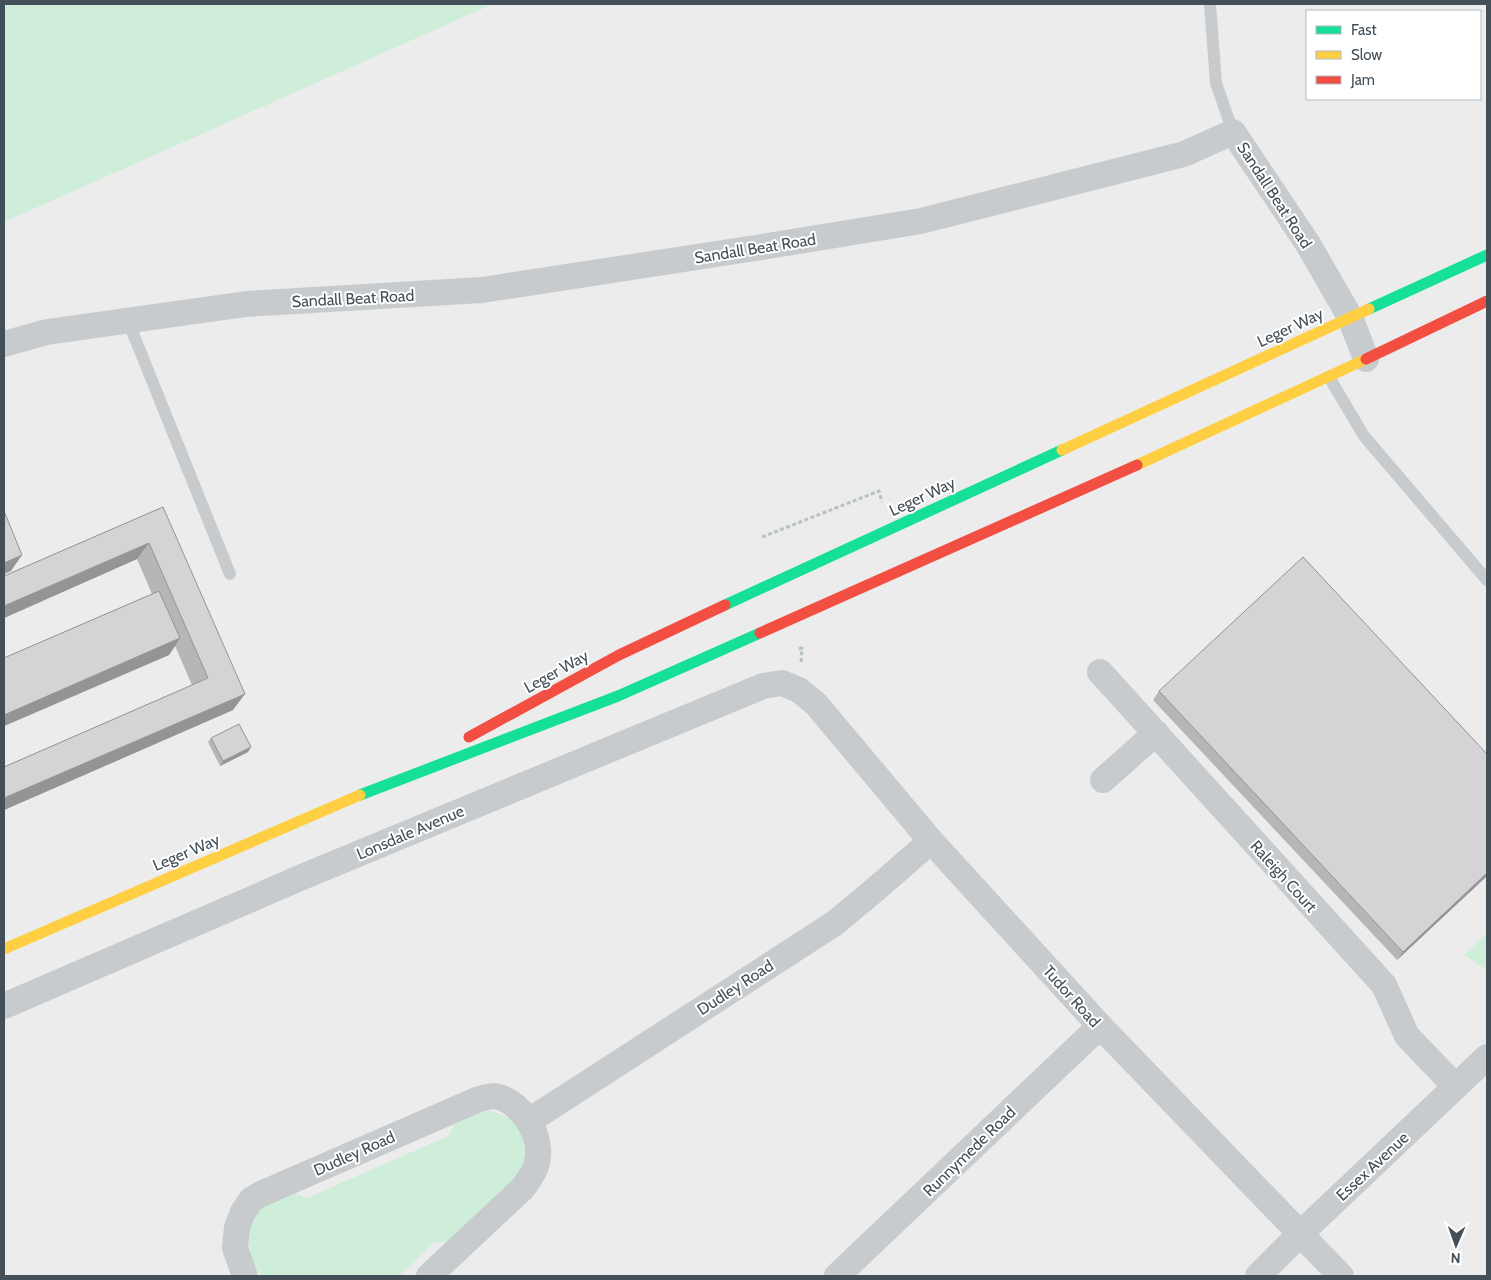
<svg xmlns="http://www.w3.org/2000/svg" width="1491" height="1280" font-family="Cabin,sans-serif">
<rect width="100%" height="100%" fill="#edecec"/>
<g fill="#cfeeda">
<path d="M 4,4 L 493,4 L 4,222 Z"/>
<path d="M 1487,933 L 1487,970 L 1464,955 Z"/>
<path d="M 488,1110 L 510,1118 L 516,1124 L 526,1145 L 526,1159 L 521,1176 L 449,1241 L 434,1243 L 399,1276 L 261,1276 C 247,1253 239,1221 267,1204 C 275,1199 284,1196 292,1192 L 307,1198 L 448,1136 L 458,1119 Z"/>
</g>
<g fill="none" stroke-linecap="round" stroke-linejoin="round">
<g stroke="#b5c2bd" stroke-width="3" stroke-dasharray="4 2.5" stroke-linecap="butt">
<path d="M 762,537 L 879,491 L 882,502"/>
<path d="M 799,649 L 802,648 L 801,663"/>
</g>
<g stroke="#c8cbcd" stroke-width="12">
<path d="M 1210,4 L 1216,83 L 1233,132"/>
<path d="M 128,321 L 230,574"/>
<path d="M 1329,377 L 1364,436 L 1487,580"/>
</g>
<g stroke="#c8cbcd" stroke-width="26">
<path d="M 4,344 L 47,332 L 246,304 L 482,290 L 762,247 L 921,221 L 1184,154 L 1233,132 L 1308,244 L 1350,317 L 1366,359"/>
<path d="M 1100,672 L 1384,985 L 1407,1036 L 1456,1087"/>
<path d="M 1103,780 L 1156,733"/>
<path d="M 4,1006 L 307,875 L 763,686 L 782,683 L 799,690 L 816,704 L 931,841 L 1100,1026 L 1341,1276"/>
<path d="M 529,1121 L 835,923 L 877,888 L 931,841"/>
<path d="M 245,1276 L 235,1248 L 237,1227 L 243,1212 L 251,1200 L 261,1194 L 479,1099 C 483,1098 490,1096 494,1096 C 520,1100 541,1133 538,1157 C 537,1169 530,1178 523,1188 L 429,1276"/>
<path d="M 837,1276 L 1100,1026"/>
<path d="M 1258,1276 L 1300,1234 L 1487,1057"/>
</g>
<g stroke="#16e098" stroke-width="11">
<path d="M 1369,309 L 1487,255"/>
<path d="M 725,605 L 1062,450"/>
<path d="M 360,795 L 618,696 L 760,633"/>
</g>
<g stroke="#ffcf43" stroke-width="11">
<path d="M 1062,450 L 1369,309"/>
<path d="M 1137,465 L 1366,359"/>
<path d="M 4,949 L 360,795"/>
</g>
<g stroke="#f24e42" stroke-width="11">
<path d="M 1366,359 L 1487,301"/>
<path d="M 760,633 L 1137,465"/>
<path d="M 469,737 L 619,655 L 725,605"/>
</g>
</g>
<g fill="#b6b6b9">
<path d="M 163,507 L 233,710 L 4,810 L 4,767 L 192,685 L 175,646 L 169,655 L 4,726 L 4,658 L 152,594 L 137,559 L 4,618 L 4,576 Z"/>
<path d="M 1159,691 L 1487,876 L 1397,960 L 1153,700 Z"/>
<path d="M 211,738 L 251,747 L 248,752 L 220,766 L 208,742 Z"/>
</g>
<g fill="#949496">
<path d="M 149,543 L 137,559 L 4,618 L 4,606 Z"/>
<path d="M 22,555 L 11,571 L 4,574 L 4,563 Z"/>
<path d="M 180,638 L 169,655 L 4,726 L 4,715 Z"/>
<path d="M 245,694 L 233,710 L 4,810 L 4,798 Z"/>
<path d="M 251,747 L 248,752 L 220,766 L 223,761 Z"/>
<path d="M 1487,873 L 1487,876 L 1397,960 L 1403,952 Z"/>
</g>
<g fill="#d4d4d7" stroke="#949496">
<path d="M 163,507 L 245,694 L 4,798 L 4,767 L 208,678 L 149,543 L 4,606 L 4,576 Z"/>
<path d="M 4,511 L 22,555 L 4,563 Z"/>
<path d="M 1303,557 L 1487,754 L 1487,873 L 1403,952 L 1159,691 Z"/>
<path d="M 159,591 L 180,638 L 4,715 L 4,658 Z"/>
<path d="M 239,724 L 251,747 L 223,761 L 211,738 Z"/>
</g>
<g text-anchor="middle" stroke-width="4" stroke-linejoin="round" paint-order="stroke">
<g font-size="16" fill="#434f59" stroke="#fff">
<text transform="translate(1275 195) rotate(57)" y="6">Sandall Beat Road</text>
<text transform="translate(755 248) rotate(-9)" y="6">Sandall Beat Road</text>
<text transform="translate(353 298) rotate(-3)" y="6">Sandall Beat Road</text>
<text transform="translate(1290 327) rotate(-25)" y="6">Leger Way</text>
<text transform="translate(922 496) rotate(-25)" y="6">Leger Way</text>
<text transform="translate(556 671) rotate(-29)" y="6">Leger Way</text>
<text transform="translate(410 832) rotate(-23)" y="6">Lonsdale Avenue</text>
<text transform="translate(186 852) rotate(-23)" y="6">Leger Way</text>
<text transform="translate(1284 876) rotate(48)" y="6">Raleigh Court</text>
<text transform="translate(735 987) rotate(-33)" y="6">Dudley Road</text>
<text transform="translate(1072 996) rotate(48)" y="6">Tudor Road</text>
<text transform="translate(969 1151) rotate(-44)" y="6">Runnymede Road</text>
<text transform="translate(354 1153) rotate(-24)" y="6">Dudley Road</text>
<text transform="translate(1372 1166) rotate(-43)" y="6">Essex Avenue</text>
</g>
</g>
<rect width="1491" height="1280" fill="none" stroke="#434f59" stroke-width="10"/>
<rect x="1306" y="10" width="175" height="90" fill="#ffffff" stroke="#b4b9bd"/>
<rect x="1316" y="26" width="25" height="8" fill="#16e098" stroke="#b4b9bd"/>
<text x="1351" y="35" font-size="15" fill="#434f59">Fast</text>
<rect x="1316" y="51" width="25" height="8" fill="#ffcf43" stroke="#b4b9bd"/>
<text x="1351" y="60" font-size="15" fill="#434f59">Slow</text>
<rect x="1316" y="76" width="25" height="8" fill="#f24e42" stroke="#b4b9bd"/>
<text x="1351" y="85" font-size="15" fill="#434f59">Jam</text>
<g transform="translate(1456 1245) rotate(182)" stroke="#ffffff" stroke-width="4" paint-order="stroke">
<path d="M0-4L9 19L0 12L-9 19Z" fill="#434f59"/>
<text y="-8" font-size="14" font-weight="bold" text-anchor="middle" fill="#434f59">N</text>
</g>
</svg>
